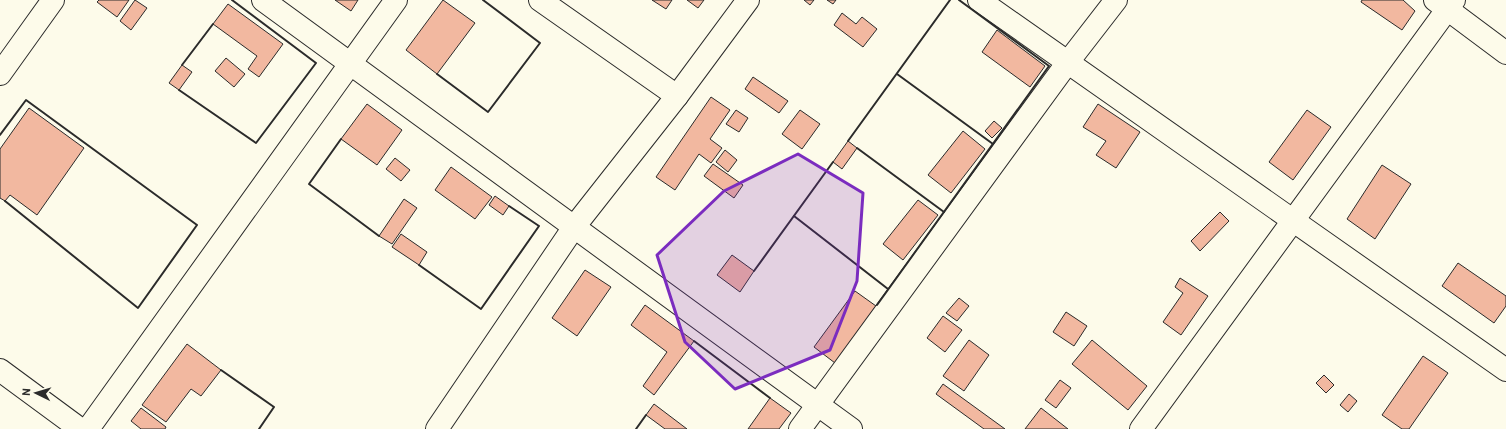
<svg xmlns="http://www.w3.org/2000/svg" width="1506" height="429" font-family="Barlow,sans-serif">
<rect width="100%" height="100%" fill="#fdfbea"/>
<g fill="#f2b8a0" stroke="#2b2b2b">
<path d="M 99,0 L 129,0 L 117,17 L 97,2 Z"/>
<path d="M 135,0 L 147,8 L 131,30 L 120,21 Z"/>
<path d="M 335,0 L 358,0 L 351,11 Z"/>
<path d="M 443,0 L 475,23 L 437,74 L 406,50 Z"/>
<path d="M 652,0 L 672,0 L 666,9 Z"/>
<path d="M 687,0 L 704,0 L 698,8 Z"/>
<path d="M 804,0 L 814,0 L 810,5 Z"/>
<path d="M 827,0 L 836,0 L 833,4 Z"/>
<path d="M 1362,0 L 1403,0 L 1415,11 L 1402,30 L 1361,2 Z"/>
<path d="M 228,4 L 283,44 L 259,77 L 248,69 L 257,56 L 213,24 Z"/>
<path d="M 842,13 L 856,24 L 862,17 L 877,29 L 863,47 L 834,25 Z"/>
<path d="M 997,30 L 1045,66 L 1030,87 L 982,52 Z"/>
<path d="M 226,58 L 245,74 L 234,87 L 215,71 Z"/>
<path d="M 182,65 L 192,72 L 179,90 L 169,83 Z"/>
<path d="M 753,77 L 788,101 L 779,113 L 745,89 Z"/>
<path d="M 711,97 L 730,110 L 710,139 L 722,148 L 711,163 L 699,154 L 675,190 L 656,177 Z"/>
<path d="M 367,104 L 402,130 L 377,165 L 341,139 Z"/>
<path d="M 1098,104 L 1140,132 L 1116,168 L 1096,155 L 1106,141 L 1083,127 Z"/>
<path d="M 29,108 L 84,148 L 37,215 L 10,195 L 5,201 L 0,198 L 0,149 Z"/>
<path d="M 736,110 L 748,118 L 739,132 L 726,124 Z"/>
<path d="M 800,110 L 820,124 L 802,149 L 782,134 Z"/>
<path d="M 1307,110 L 1331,127 L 1293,180 L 1269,162 Z"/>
<path d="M 994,121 L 1002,128 L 992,138 L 985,131 Z"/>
<path d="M 963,131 L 985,149 L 951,193 L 928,175 Z"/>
<path d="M 848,141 L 857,148 L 842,169 L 833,162 Z"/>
<path d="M 725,150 L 737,160 L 728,172 L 716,162 Z"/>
<path d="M 395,158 L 410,170 L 401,181 L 386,169 Z"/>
<path d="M 713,164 L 743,185 L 734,198 L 704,176 Z"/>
<path d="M 1382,165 L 1411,184 L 1375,239 L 1347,219 Z"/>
<path d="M 451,167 L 492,197 L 475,219 L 435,190 Z"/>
<path d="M 495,196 L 509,206 L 503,215 L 489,205 Z"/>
<path d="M 404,199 L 417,208 L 392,244 L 379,236 Z"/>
<path d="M 918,200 L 938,215 L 903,260 L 883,244 Z"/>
<path d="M 1220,212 L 1229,221 L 1200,251 L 1191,241 Z"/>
<path d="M 401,234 L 427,252 L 419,265 L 392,247 Z"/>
<path d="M 732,255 L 754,271 L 740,292 L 717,275 Z"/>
<path d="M 1458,263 L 1506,296 L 1506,306 L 1494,323 L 1442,286 Z"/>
<path d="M 585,270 L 611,287 L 577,336 L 552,318 Z"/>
<path d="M 1180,278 L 1208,296 L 1181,335 L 1163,322 L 1183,293 L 1175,287 Z"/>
<path d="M 855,291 L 876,306 L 835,363 L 814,347 Z"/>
<path d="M 959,298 L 969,306 L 957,321 L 946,313 Z"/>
<path d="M 645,305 L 694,341 L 654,395 L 643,386 L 667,352 L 631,325 Z"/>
<path d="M 1066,312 L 1087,326 L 1074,346 L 1053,332 Z"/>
<path d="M 943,316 L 962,330 L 945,352 L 927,338 Z"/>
<path d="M 969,340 L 989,355 L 964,391 L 943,376 Z"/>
<path d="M 1092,340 L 1147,386 L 1128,410 L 1072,364 Z"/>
<path d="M 187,344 L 221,370 L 201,396 L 191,389 L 166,422 L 142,405 Z"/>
<path d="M 1423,356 L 1448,373 L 1409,429 L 1402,429 L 1382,415 Z"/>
<path d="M 1324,375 L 1334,385 L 1326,393 L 1316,383 Z"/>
<path d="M 1060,380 L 1071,388 L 1056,408 L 1045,400 Z"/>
<path d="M 943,384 L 1005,429 L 984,429 L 936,394 Z"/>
<path d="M 1349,394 L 1357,401 L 1348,412 L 1340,405 Z"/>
<path d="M 770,398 L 791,413 L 779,429 L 748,429 Z"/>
<path d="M 654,404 L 687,429 L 665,429 L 646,415 Z"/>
<path d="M 141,408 L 166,427 L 165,429 L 141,429 L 131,421 Z"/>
<path d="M 1041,408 L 1068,429 L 1025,429 Z"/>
</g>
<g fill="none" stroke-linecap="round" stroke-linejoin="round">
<defs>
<g id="street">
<path d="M 263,0 L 851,429"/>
<path d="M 540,0 L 677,96"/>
<path d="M 979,0 L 1506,370"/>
<path d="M 1435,0 L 1506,53"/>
<path d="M 0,74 L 53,0"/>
<path d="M 0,370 L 80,429"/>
<path d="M 88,429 L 396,0"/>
<path d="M 437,429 L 574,227 L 677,96 L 748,0"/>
<path d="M 800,429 L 1068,62 L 1116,0"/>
<path d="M 1141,429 L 1454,0"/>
</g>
</defs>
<use href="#street" stroke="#2b2b2b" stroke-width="24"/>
<use href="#street" stroke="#fdfbea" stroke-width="22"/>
<g stroke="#2b2b2b" stroke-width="2">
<path d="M 182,65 L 213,24"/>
<path d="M 437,74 L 488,112 L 540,43 L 483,0"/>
<path d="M 897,74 L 993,144"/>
<path d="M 179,90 L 256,143 L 316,63 L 232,0"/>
<path d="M 0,135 L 26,100 L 197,225 L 138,308 L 5,201"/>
<path d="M 341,139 L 309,184 L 379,236"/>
<path d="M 848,141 L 950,0"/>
<path d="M 857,148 L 944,212"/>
<path d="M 794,216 L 888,289"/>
<path d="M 419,265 L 481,309 L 539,226 L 509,206"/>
<path d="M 754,271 L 833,162"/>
<path d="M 877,305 L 1049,66 L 959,0"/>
<path d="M 694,341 L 770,398"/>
<path d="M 221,370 L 274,407 L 259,429"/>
<path d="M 636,429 L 646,415"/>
</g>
</g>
<path fill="#7b2cbf" fill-opacity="0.2" stroke="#7b2cbf" stroke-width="3" stroke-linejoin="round" d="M 798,154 L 863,193 L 857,281 L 830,350 L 735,389 L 685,342 L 657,255 L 724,191 Z"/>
<g transform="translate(36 393) rotate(275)" stroke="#fdfbea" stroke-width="3" paint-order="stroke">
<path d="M0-3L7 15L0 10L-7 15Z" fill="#2b2b2b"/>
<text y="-6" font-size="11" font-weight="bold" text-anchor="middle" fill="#2b2b2b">N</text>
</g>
</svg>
